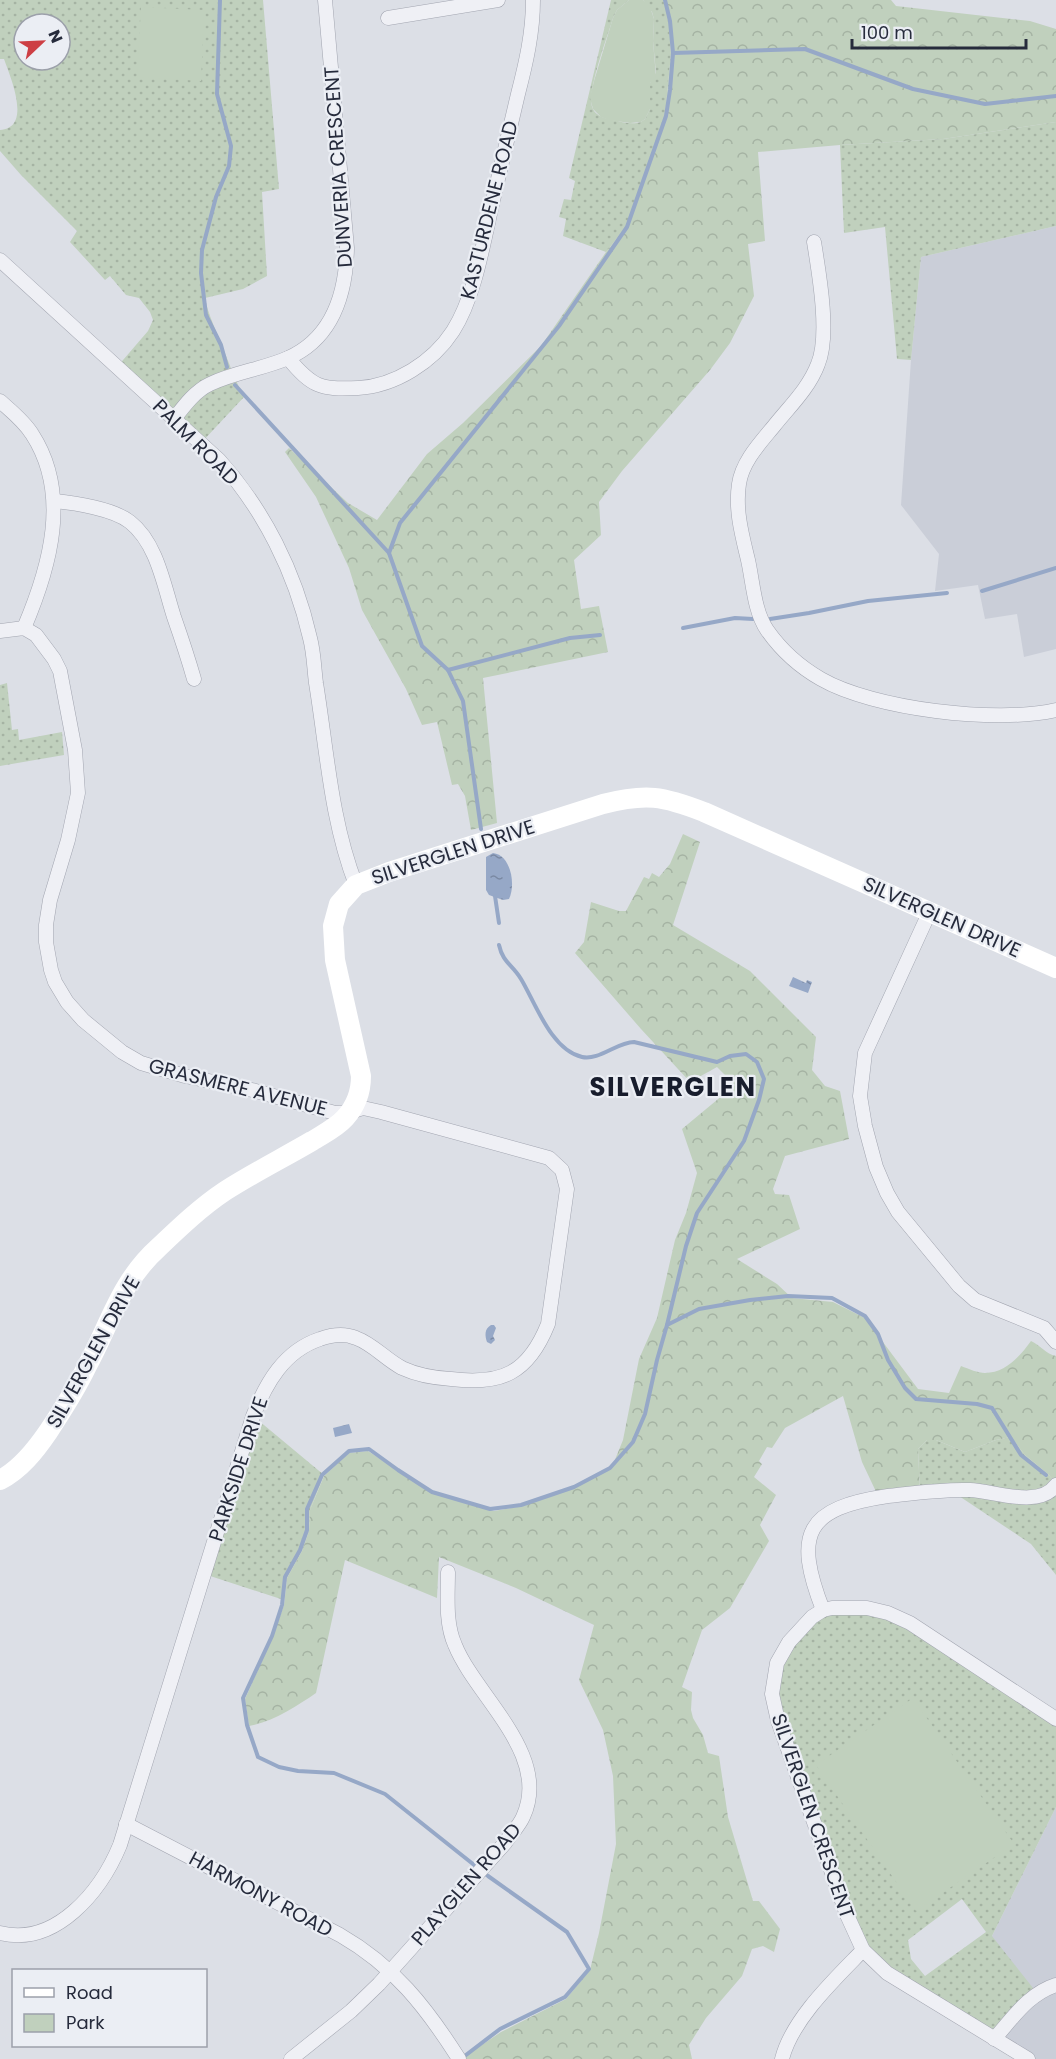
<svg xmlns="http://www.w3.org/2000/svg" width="1056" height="2059" font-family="Poppins,sans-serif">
<defs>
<pattern id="grass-dots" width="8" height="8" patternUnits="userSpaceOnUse" patternTransform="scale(1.5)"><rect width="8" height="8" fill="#c0d0bd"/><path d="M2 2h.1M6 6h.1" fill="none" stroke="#a5b3a3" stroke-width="1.8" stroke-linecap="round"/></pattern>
<pattern id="forest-crowns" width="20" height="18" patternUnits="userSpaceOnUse" patternTransform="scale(1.5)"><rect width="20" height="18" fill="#c0d0bd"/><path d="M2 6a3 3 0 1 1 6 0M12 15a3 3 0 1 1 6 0" fill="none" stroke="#a5b3a3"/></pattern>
<pattern id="water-ripples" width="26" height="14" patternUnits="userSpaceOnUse" patternTransform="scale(1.5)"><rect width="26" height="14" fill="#96a8c7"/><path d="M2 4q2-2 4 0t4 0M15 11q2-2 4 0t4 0" fill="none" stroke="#7a89a3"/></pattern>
</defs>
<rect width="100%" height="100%" fill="#dcdfe6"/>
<g fill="#caced8">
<path d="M 1056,226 L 1056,649 L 1024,657 L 1017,614 L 985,619 L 978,585 L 935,591 L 939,554 L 901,505 L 911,360 L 921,257 Z"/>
<path d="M 1056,1807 L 1056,2059 L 1027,2059 L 994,2039 L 992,1936 Z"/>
</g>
<g fill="url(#grass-dots)" fill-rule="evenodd">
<path d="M 0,0 L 263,0 L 279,189 L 262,192 L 267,276 L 243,289 L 205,298 C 208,314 215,328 221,343 C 229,363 234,378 244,397 L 201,443 L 117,367 L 148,331 L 153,320 L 150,312 L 139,298 L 126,295 L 110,276 L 105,280 L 70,242 L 77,231 L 21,175 L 0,151 L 0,130 C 33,128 10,76 4,59 L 0,59 ZM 24,24 L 60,24 L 60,60 L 24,60 Z"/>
<path d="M 611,0 L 629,0 L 617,10 L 613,18 C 608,36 585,94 593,109 C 596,116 606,119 613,120 C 622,122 632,125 641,122 L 645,119 L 650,109 L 650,83 L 656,73 L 653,41 L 654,19 L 652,12 L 643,0 L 664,0 L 669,21 L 671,54 L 665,116 L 626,227 L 606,252 L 563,236 L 566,219 L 559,217 L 564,199 L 571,200 L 575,181 L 569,178 Z"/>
<path d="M 1056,122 L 1056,226 L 921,257 L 911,360 L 897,359 L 885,227 L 844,233 L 840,145 L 943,139 Z"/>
<path d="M 7,683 L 12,730 L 18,729 L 19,740 L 62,732 L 64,755 L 0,766 L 0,685 Z"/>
<path d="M 253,1416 L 324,1475 L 310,1510 L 309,1531 L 302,1551 L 287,1578 L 284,1600 L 204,1574 Z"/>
<path d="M 1011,1437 L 1025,1455 L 1049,1475 L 1056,1484 L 1056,1575 L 1031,1544 L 950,1490 L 920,1493 L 918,1449 L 927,1440 L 936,1440 L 965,1452 L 996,1440 Z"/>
<path d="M 880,1610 L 1056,1719 L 1056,1807 L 992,1936 L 1037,1993 L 994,2039 L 905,1986 L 856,1938 L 778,1721 L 775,1670 L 811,1616 ZM 962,1899 L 986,1932 L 925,1976 L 911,1959 L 908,1940 Z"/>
</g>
<g fill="url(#forest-crowns)">
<path d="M 664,0 L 891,0 L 896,6 L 1030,21 L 1056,29 L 1056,122 L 943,139 L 840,145 L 758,152 L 765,241 L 748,244 L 754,296 L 730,343 L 710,370 L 622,471 L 599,502 L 601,535 L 574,560 L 581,609 L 599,606 L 608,652 L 483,678 L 497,823 L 471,830 L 465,796 L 458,784 L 452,785 L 437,722 L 422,725 L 406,689 L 362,610 L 349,568 L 316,497 L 285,452 L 289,448 L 348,503 L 377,520 L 427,454 L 463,423 L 541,346 L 606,252 L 626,227 L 665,116 L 671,54 L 669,21 Z"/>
<path d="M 683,834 L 700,842 L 673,925 L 750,971 L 816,1037 L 812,1070 L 825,1086 L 840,1091 L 849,1139 L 785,1156 L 773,1189 L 775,1194 L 789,1195 L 800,1229 L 737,1259 L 777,1284 L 792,1298 L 833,1302 L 865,1318 L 918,1389 L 949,1393 L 961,1366 C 969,1369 978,1373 985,1373 C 1006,1373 1020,1356 1031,1341 C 1040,1345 1046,1354 1056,1356 L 1056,1484 L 1049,1475 L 1025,1455 L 1011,1437 L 996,1440 L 965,1452 L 936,1440 L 927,1440 L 918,1449 L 920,1493 L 879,1498 L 862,1462 L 843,1396 L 785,1428 L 772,1448 L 767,1447 L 759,1461 L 762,1464 L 754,1477 L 776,1495 L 760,1525 L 769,1541 L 730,1608 L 702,1630 L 682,1687 L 692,1692 L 691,1710 L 693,1718 L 703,1735 L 708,1753 L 719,1756 L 728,1817 L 753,1901 L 759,1901 L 780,1929 L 774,1952 L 763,1946 L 752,1949 L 742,1976 L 706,2018 L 689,2045 L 692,2059 L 461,2059 L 501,2032 L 566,1999 L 590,1970 L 599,1933 L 616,1844 L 613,1776 L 603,1730 L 579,1680 L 594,1625 L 516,1588 L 439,1557 L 437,1598 L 345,1560 L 316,1693 C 297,1706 273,1722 249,1726 L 245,1699 L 273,1636 L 284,1605 L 287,1578 L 302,1551 L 309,1531 L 310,1510 L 324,1476 L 349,1453 L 368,1451 L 432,1493 L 494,1511 L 523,1506 L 574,1488 L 612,1467 L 623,1440 L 639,1359 L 657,1318 L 675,1240 L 686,1213 L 697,1173 L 682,1129 L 735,1085 L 717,1067 L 690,1082 L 641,1029 L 575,953 L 584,942 L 591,902 L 619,911 L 626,911 L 644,877 L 649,879 L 652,873 L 659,877 L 670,864 Z"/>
</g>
<g fill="#c0d0bd">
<path d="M 629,0 L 643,0 L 650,7 L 654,19 L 653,41 L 656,77 L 650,83 L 650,109 L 645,119 L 641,122 L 630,123 L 609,120 L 601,117 L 593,109 L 590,98 L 594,81 L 613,18 L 617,10 Z"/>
<path d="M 141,7 L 204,10 L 201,81 L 137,77 Z"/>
<path d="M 913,1698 L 1014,1844 L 916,1911 L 816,1765 Z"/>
</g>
<g fill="url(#water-ripples)">
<path d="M 493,853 C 511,855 516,885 509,899 L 503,900 L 489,895 L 486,890 L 486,857 Z"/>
<path d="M 793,977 L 806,983 L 807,980 L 812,982 L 808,993 L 789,986 Z"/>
<path d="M 491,1325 L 494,1325 L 496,1328 L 493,1336 L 495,1340 L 491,1344 L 487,1342 C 485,1336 484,1329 491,1325 Z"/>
<path d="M 349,1424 L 352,1433 L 335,1437 L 333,1428 Z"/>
</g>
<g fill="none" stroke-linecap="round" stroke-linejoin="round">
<g stroke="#96a8c7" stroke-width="4">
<path d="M 220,0 L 217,94 L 231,146 L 229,166 L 216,197 L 202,250 L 201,273 L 206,315 L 221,345 L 227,367"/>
<path d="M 673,53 L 805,49 L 913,89 L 985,104 L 1056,96"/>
<path d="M 235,385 L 389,553"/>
<path d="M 982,591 L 1056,568"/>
<path d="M 770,619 L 809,613 L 868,601 L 947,593"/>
<path d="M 683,628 L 735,618 L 753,619"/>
<path d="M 448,670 L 570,638 L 600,635"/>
<path d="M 481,829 L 463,701 L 448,670 L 422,646 L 389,553 L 400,523 L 559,326 L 627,227 L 666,116 L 670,90 L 673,53 L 670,21 L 665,0"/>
<path d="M 495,896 L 499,923"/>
<path d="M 667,1325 L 699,1309 L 750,1300 L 788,1296 L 832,1298 L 865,1316 L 878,1334 L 888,1360 L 905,1388 L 916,1399 L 977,1404 L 992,1408 L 1021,1455 L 1046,1475"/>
<path d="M 462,2058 L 500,2029 L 565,1997 L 589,1969 L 567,1932 L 488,1876 L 385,1794 L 334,1773 L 298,1771 L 279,1767 L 258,1757 L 247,1725 L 243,1698 L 272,1636 L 282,1605 L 285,1577 L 300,1550 L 307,1530 L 307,1509 L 322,1475 L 349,1451 L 369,1449 L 398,1470 L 432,1492 L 490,1509 L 521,1505 L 574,1487 L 610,1468 L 633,1442 L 645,1414 L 657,1360 L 667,1325 L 686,1246 L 697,1213 L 744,1141 L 759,1100 L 764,1079 L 757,1062 L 746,1054 L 730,1056 L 717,1062 L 634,1042 C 617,1042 599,1061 582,1057 C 551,1050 535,1002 521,979 C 512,964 503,963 499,945"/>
</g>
<defs>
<g id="street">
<path d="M 388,18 L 498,0"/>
<path d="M 814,242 C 819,273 830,335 818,364 C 809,388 790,406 774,426 C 760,443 742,462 739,484 C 735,510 742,535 748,560 C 753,582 754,611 767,630 C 781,650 800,667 821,679 C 873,709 997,724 1056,710"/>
<path d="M 0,260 L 219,460 C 264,510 295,572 310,638 C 314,653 314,668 316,683 C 327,751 331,821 356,885"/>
<path d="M 288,358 C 312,387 321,390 358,388 C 395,386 433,362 453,331 C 476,295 484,238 494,196 C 502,162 510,128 518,94 C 526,63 533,33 533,0"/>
<path d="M 0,401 C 11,411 24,421 32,434 C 71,494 50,567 24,628"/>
<path d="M 174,419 C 184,406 195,391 210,384 C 235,372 263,369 288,358 C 333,338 346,293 347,248 L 325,0"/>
<path d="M 55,501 C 75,503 114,509 130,522 C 157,543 164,586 174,617 C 181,637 188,658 194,679"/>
<path d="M 0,631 L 24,628 L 36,635 L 54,659 L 60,671 L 75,750 L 78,793 L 68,840 L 50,900 L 46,925 L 46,942 L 51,970 L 55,982 L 67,1002 L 83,1020 L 122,1052 L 141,1063 L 185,1076 L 252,1090 L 335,1113 L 350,1112 L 363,1108 L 381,1112 L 549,1158 L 562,1170 L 567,1189 L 548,1324 C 528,1374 501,1385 451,1379 C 434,1378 417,1375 402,1368 C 385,1359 373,1344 356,1338 C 344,1333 331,1335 320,1339 C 284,1351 266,1383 253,1416 L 120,1845 C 101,1891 56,1947 0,1933"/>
<path d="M 930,911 L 865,1053 L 860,1096 L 865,1126 L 876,1167 L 887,1193 L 898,1212 L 959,1286 L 975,1300 L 1044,1328 L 1056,1342"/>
<path d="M 823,1610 C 793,1533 806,1508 888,1496 C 915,1493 942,1489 970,1490 C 995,1491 1039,1509 1056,1485"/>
<path d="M 126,1824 L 340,1935 C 394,1966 426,2007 459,2059"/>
<path d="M 994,2039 C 1013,2018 1028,1994 1056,1985"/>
<path d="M 291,2059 L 351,2011 L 379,1984 L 505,1843 C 511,1834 519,1826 523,1817 C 552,1755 476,1697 455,1645 C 445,1623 448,1595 448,1572"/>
<path d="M 782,2059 C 792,2019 835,1979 863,1950"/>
<path d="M 1028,2059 L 887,1973 L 863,1950 L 847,1915 L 778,1721 L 772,1694 L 777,1663 L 789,1642 L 812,1617 L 823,1610 L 832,1608 L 867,1608 L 888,1613 L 910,1623 L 1056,1719"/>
</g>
</defs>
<use href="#street" stroke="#a2a5b0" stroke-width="15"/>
<use href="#street" stroke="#eff0f5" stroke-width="14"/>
<path stroke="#fff" stroke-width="20" d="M 0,1480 C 20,1470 35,1451 48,1432 C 62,1411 76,1389 87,1366 C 111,1322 120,1282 159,1247 C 180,1227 201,1207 225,1191 C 253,1173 283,1158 312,1141 C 323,1134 336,1128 345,1118 C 356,1106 361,1092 361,1076 L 335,960 L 333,926 L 339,904 L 356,885 L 389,872 L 603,804 C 646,793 663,796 704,812 L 1056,968"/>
</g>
<g text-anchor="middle" stroke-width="4.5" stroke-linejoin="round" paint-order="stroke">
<g font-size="20" fill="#262b3c" stroke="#ebeef4">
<text transform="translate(338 167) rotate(-94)" y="7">DUNVERIA CRESCENT</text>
<text transform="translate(489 210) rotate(-76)" y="7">KASTURDENE ROAD</text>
<text transform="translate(196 442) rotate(45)" y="7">PALM ROAD</text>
<text transform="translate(453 852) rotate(-18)" y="7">SILVERGLEN DRIVE</text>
<text transform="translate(942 917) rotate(24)" y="7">SILVERGLEN DRIVE</text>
<text transform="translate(238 1087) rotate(14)" y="7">GRASMERE AVENUE</text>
<text transform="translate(93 1352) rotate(-61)" y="7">SILVERGLEN DRIVE</text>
<text transform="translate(238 1469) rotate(-72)" y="7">PARKSIDE DRIVE</text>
<text transform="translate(813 1816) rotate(71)" y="7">SILVERGLEN CRESCENT</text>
<text transform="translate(466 1884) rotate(-49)" y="7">PLAYGLEN ROAD</text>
<text transform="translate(261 1894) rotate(28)" y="7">HARMONY ROAD</text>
</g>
<g font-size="26" font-weight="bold" letter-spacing="1.5" fill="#181d2d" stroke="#ebeef4">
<text x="673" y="1096">SILVERGLEN</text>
</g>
</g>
<rect x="12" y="1969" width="195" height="78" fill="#ebeef4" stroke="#9ca0aa" stroke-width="1.5"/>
<rect x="24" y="1988" width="30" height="9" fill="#ffffff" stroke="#9ca0aa" stroke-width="1.5"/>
<text x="66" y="1999" font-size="18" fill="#262b3c">Road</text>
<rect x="24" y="2014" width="30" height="18" fill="#c0d0bd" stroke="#9ca0aa" stroke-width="1.5"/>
<text x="66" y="2029" font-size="18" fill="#262b3c">Park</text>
<g transform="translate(42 42) rotate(67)"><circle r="28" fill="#ebeef4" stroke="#9ca0aa" stroke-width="1.5"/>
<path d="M0-4.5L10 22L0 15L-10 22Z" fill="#cd3f44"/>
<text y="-9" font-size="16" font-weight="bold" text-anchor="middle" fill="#262b3c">N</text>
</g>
<path d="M852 39v9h174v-9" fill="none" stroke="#262b3c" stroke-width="3"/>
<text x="861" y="39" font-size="18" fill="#262b3c" stroke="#ebeef4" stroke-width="4.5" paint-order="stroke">100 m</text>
</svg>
